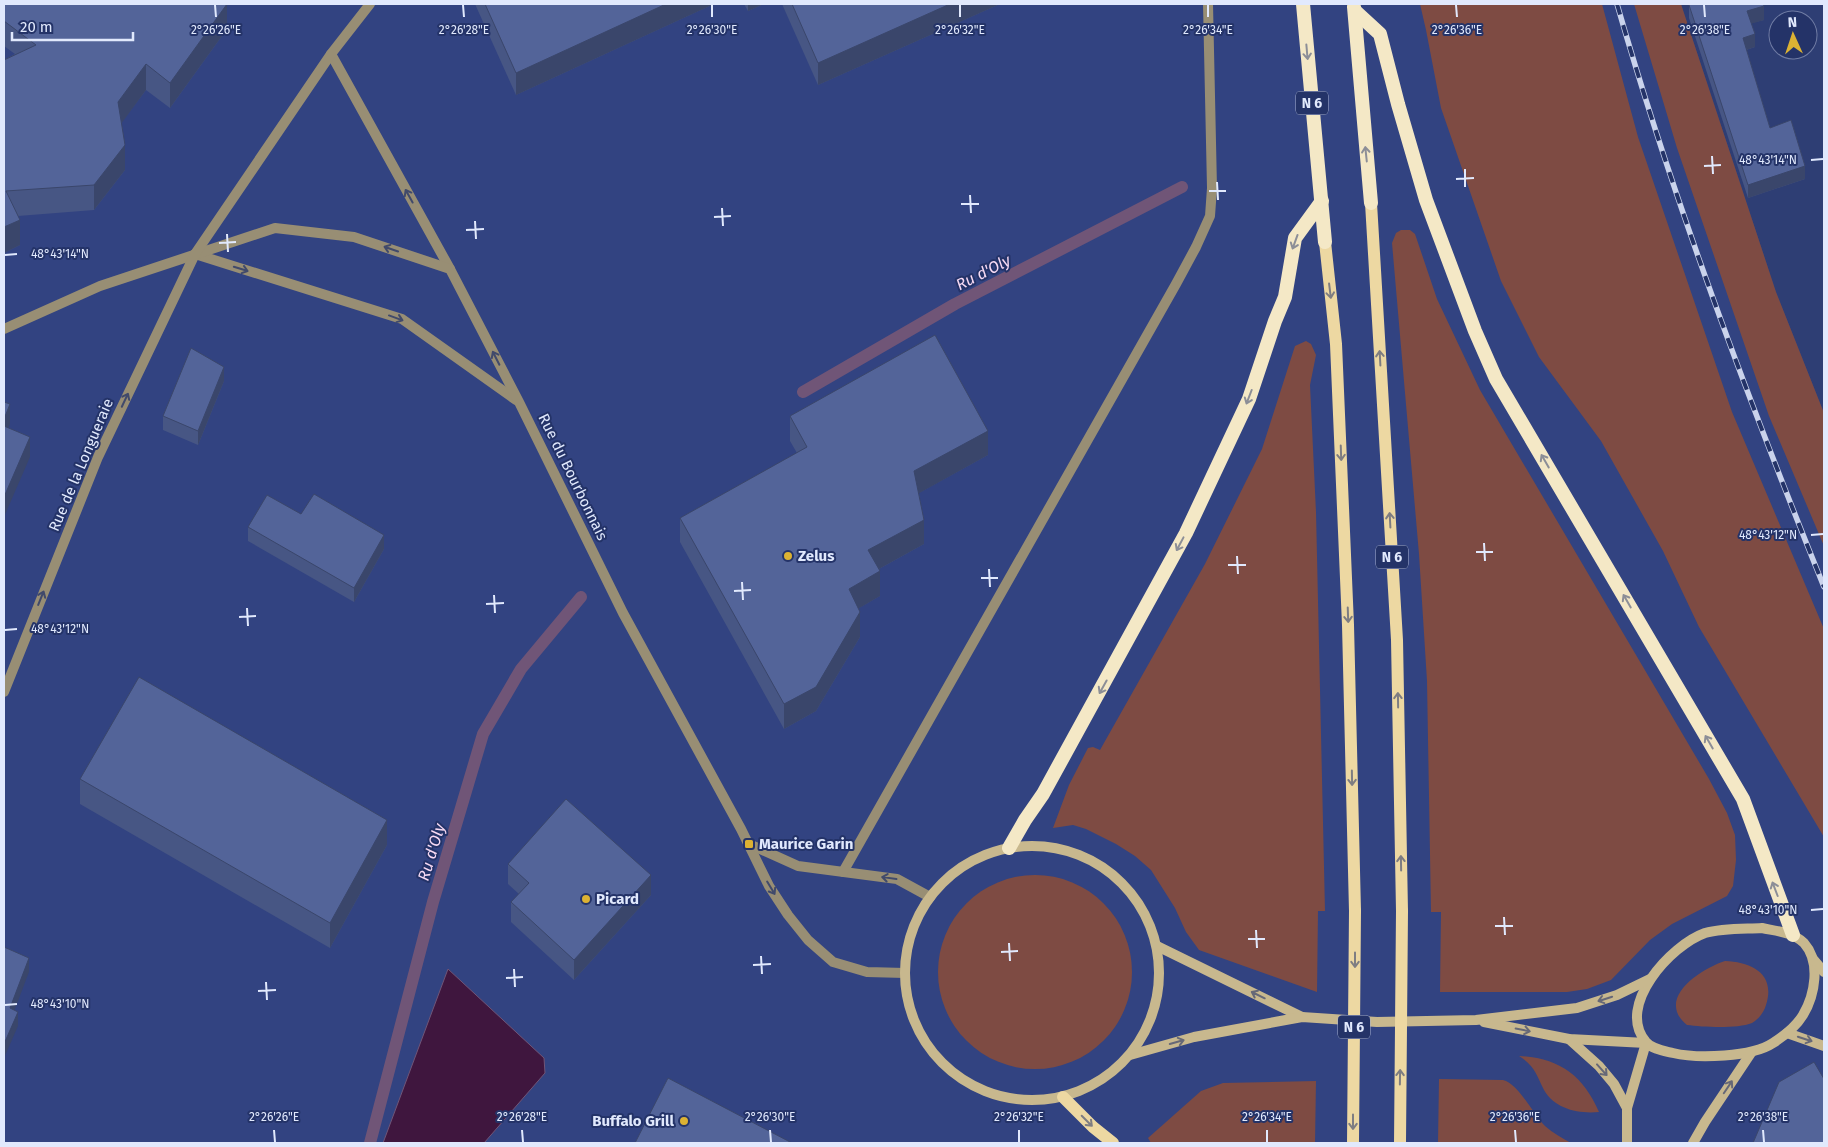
<svg xmlns="http://www.w3.org/2000/svg" width="1828" height="1147" font-family="'Fira Sans',sans-serif">
<rect width="100%" height="100%" fill="#2e3e74"/>
<path fill="#324381" d="M 4,4 L 1681,4 L 1776,292 L 1824,413 L 1824,1143 L 4,1143 Z"/>
<g fill="#7e4b43">
<path d="M 1420,4 L 1602,4 L 1638,137 L 1732,412 L 1824,629 L 1824,837 L 1699,627 L 1663,551 L 1601,441 L 1539,357 L 1501,281 L 1441,108 L 1426,30 Z"/>
<path d="M 1634,4 L 1681,4 L 1776,292 L 1824,413 L 1824,546 L 1769,416 L 1677,148 Z"/>
<path d="M 1401,230 L 1410,230 L 1415,234 L 1437,299 L 1480,390 L 1709,779 L 1727,813 L 1735,835 L 1736,860 L 1733,886 L 1727,896 L 1672,924 L 1650,940 L 1611,980 L 1587,989 L 1567,992 L 1440,992 L 1441,912 L 1431,912 L 1427,681 L 1419,554 L 1392,243 L 1396,233 Z"/>
<path d="M 1306,341 L 1311,344 L 1316,355 L 1310,385 L 1316,512 L 1325,911 L 1318,911 L 1317,992 L 1199,950 L 1186,932 L 1175,908 L 1151,870 L 1135,856 L 1116,844 L 1086,829 L 1073,825 L 1053,828 L 1069,785 L 1088,748 L 1093,747 L 1100,750 L 1205,564 L 1262,449 L 1295,346 Z"/>
<circle cx="1035" cy="972" r="97"/>
<path d="M 1725,961 C 1752,962 1776,974 1766,1005 C 1764,1012 1759,1019 1752,1023 C 1737,1029 1703,1027 1687,1025 C 1655,999 1700,969 1725,961 Z"/>
<path d="M 1519,1056 C 1559,1058 1583,1075 1599,1112 C 1578,1114 1555,1109 1544,1090 C 1536,1074 1535,1066 1519,1056 Z"/>
<path d="M 1439,1079 L 1503,1080 C 1519,1084 1532,1113 1545,1126 C 1553,1133 1562,1138 1571,1143 L 1438,1143 Z"/>
<path d="M 1316,1081 L 1315,1143 L 1151,1143 L 1148,1138 L 1201,1091 L 1223,1083 Z"/>
</g>
<path fill="#3f163e" stroke="#705577" d="M 448,969 L 544,1058 L 545,1073 L 484,1143 L 383,1143 Z"/>
<g fill="none" stroke-linecap="round" stroke-linejoin="round">
<g stroke="#705577" stroke-width="12">
<path d="M 803,392 L 955,304 L 1182,187"/>
<path d="M 370,1143 L 433,902 L 483,734 L 521,669 L 581,597"/>
</g>
<g stroke="#988e74" stroke-width="10">
<path d="M 331,54 L 450,269"/>
<path d="M 195,254 L 402,319 L 516,400"/>
<path d="M 4,329 L 100,286 L 275,228 L 354,237 L 450,269 L 519,402 L 623,613 L 741,829 L 769,886 L 788,915 L 808,940 L 833,962 L 867,972 L 905,973"/>
<path d="M 4,692 L 98,457 L 195,254 L 331,54 L 370,4"/>
<path d="M 749,844 L 798,866 L 897,879 L 930,897"/>
<path d="M 843,872 L 1176,284 L 1196,247 L 1210,216 L 1212,188 L 1208,4"/>
</g>
<g stroke="#c8b88e" stroke-width="10">
<circle cx="1032" cy="973" r="127"/>
<path d="M 1762,928 C 1776,931 1793,932 1804,943 C 1821,962 1815,995 1803,1015 C 1797,1025 1784,1036 1773,1043 C 1752,1057 1698,1059 1673,1053 C 1665,1051 1651,1049 1646,1042 C 1615,1006 1671,945 1705,933 C 1723,928 1744,929 1762,928 Z"/>
<path d="M 1157,946 L 1302,1017"/>
<path d="M 1813,959 L 1824,972"/>
<path d="M 1484,1022 L 1569,1039 L 1646,1043 L 1627,1108 L 1627,1143"/>
<path d="M 1787,1033 L 1824,1046"/>
<path d="M 1569,1039 L 1599,1066 L 1614,1084 L 1627,1108"/>
<path d="M 1130,1055 L 1194,1037 L 1302,1017 L 1377,1022 L 1476,1020 L 1577,1008 L 1617,995 L 1650,979"/>
<path d="M 1693,1143 L 1705,1122 L 1751,1053"/>
</g>
<g stroke="#edd8a2" stroke-width="12">
<path d="M 1371,203 L 1397,640 L 1402,911"/>
<path d="M 1325,242 L 1336,344 L 1348,625 L 1355,911"/>
<path d="M 1063,1097 L 1093,1127 L 1113,1143"/>
</g>
<g stroke="#f4e8c6" stroke-width="14">
<path d="M 1303,4 L 1325,242"/>
<path d="M 1354,7 L 1371,203"/>
<path d="M 1355,11 L 1380,34 L 1398,104 L 1426,200 L 1475,331 L 1496,379 L 1743,799 L 1793,935"/>
<path d="M 1009,848 L 1025,820 L 1043,794 L 1186,533 L 1249,399 L 1275,321 L 1285,297 L 1295,238 L 1322,201"/>
</g>
<defs>
<path id="rail" d="M 1617,4 C 1674,202 1747,396 1824,587"/>
</defs>
<use href="#rail" stroke="#cad3ec" stroke-width="5.5"/>
<use href="#rail" stroke="#243368" stroke-width="4" stroke-dasharray="11" stroke-linecap="butt"/>
<g stroke="#edd8a2" stroke-width="12">
<path d="M 1353,1143 L 1355,911"/>
<path d="M 1400,1143 L 1402,911"/>
</g>
</g>
<g fill="#475684">
<path d="M 4,4 L 227,29 L 170,108 L 146,90 L 121,123 L 125,170 L 94,210 L 18,216 L 20,245 L 4,253 L 4,60 L 15,54 L 4,46 Z"/>
<path d="M 475,4 L 714,4 L 516,95 Z"/>
<path d="M 744,4 L 764,4 L 748,11 Z"/>
<path d="M 782,4 L 1000,4 L 818,85 Z"/>
<path d="M 1689,5 L 1764,20 L 1751,23 L 1755,47 L 1746,50 L 1770,128 L 1805,179 L 1748,198 L 1689,18 Z"/>
<path d="M 224,381 L 198,445 L 163,430 L 163,416 Z"/>
<path d="M 790,416 L 988,455 L 919,493 L 924,544 L 879,569 L 880,596 L 859,608 L 860,637 L 816,711 L 784,729 L 680,542 L 680,518 L 797,453 L 790,441 Z"/>
<path d="M 248,527 L 384,549 L 354,602 L 248,541 Z"/>
<path d="M 80,779 L 387,845 L 330,948 L 80,804 Z"/>
<path d="M 508,864 L 651,895 L 574,980 L 511,922 L 511,902 L 519,894 L 508,884 Z"/>
</g>
<g fill="#3a466b">
<path d="M 227,4 L 227,29 L 170,108 L 170,83 Z"/>
<path d="M 666,4 L 714,4 L 516,95 L 516,73 Z"/>
<path d="M 748,4 L 764,4 L 748,11 Z"/>
<path d="M 950,4 L 1000,4 L 818,85 L 818,63 Z"/>
<path d="M 1764,6 L 1764,20 L 1747,25 L 1747,11 Z"/>
<path d="M 1755,34 L 1755,47 L 1743,51 L 1743,38 Z"/>
<path d="M 146,64 L 146,90 L 118,128 L 118,102 Z"/>
<path d="M 125,145 L 125,170 L 94,210 L 94,185 Z"/>
<path d="M 1805,166 L 1805,179 L 1748,198 L 1748,185 Z"/>
<path d="M 20,220 L 20,245 L 4,253 L 4,227 Z"/>
<path d="M 224,367 L 224,381 L 198,445 L 198,431 Z"/>
<path d="M 10,404 L 10,424 L 4,439 L 4,419 Z"/>
<path d="M 988,431 L 988,455 L 914,496 L 914,471 Z"/>
<path d="M 30,437 L 30,457 L 4,517 L 4,497 Z"/>
<path d="M 924,520 L 924,544 L 868,575 L 868,550 Z"/>
<path d="M 384,535 L 384,549 L 354,602 L 354,588 Z"/>
<path d="M 880,571 L 880,596 L 849,614 L 849,589 Z"/>
<path d="M 860,612 L 860,637 L 816,711 L 784,729 L 784,704 Z"/>
<path d="M 387,820 L 387,845 L 330,948 L 330,923 Z"/>
<path d="M 651,875 L 651,895 L 574,980 L 574,960 Z"/>
<path d="M 29,958 L 29,972 L 10,1022 L 10,1008 Z"/>
<path d="M 18,1012 L 18,1026 L 4,1058 L 4,1044 Z"/>
</g>
<g fill="#536499" stroke="#3a466b">
<path d="M 4,4 L 227,4 L 170,83 L 146,64 L 118,102 L 125,145 L 94,185 L 6,191 L 20,220 L 4,227 L 4,60 L 36,45 L 4,21 Z"/>
<path d="M 485,4 L 666,4 L 516,73 Z"/>
<path d="M 792,4 L 950,4 L 818,63 Z"/>
<path d="M 1691,4 L 1763,4 L 1764,6 L 1747,11 L 1755,34 L 1743,38 L 1770,128 L 1791,120 L 1805,166 L 1748,185 L 1689,5 Z"/>
<path d="M 935,335 L 988,431 L 914,471 L 924,520 L 868,550 L 880,571 L 849,589 L 860,612 L 816,687 L 784,704 L 680,518 L 807,447 L 790,416 Z"/>
<path d="M 191,348 L 224,367 L 198,431 L 163,416 Z"/>
<path d="M 4,402 L 10,404 L 4,419 Z"/>
<path d="M 4,426 L 30,437 L 4,497 Z"/>
<path d="M 314,494 L 384,535 L 354,588 L 248,527 L 267,495 L 301,514 Z"/>
<path d="M 139,677 L 387,820 L 330,923 L 80,779 Z"/>
<path d="M 566,799 L 651,875 L 574,960 L 511,902 L 529,883 L 508,864 Z"/>
<path d="M 4,947 L 29,958 L 10,1008 L 18,1012 L 4,1044 Z"/>
<path d="M 1814,1062 L 1824,1079 L 1824,1143 L 1753,1143 L 1779,1082 Z"/>
<path d="M 668,1078 L 792,1143 L 635,1143 Z"/>
</g>
<defs><path id="oneway-shaft" d="M-6 0H5M1.5-3L5.5 0L1.5 3" fill="none" stroke-width="1.6" stroke-linecap="round" stroke-linejoin="round" transform="scale(1.25)"/></defs>
<g stroke="#8c8e97">
<use href="#oneway-shaft" transform="translate(1307 52) rotate(85)"/>
<use href="#oneway-shaft" transform="translate(1366 154) rotate(-96)"/>
<use href="#oneway-shaft" transform="translate(1295 242) rotate(110)"/>
<use href="#oneway-shaft" transform="translate(1249 397) rotate(111)"/>
<use href="#oneway-shaft" transform="translate(1545 461) rotate(-120)"/>
<use href="#oneway-shaft" transform="translate(1180 544) rotate(118)"/>
<use href="#oneway-shaft" transform="translate(1627 601) rotate(-120)"/>
<use href="#oneway-shaft" transform="translate(1103 687) rotate(119)"/>
<use href="#oneway-shaft" transform="translate(1709 742) rotate(-120)"/>
<use href="#oneway-shaft" transform="translate(1775 889) rotate(-111)"/>
</g>
<g stroke="#414a6b">
<use href="#oneway-shaft" transform="translate(409 196) rotate(-119)"/>
<use href="#oneway-shaft" transform="translate(391 249) rotate(-161)"/>
<use href="#oneway-shaft" transform="translate(241 269) rotate(17)"/>
<use href="#oneway-shaft" transform="translate(396 318) rotate(20)"/>
<use href="#oneway-shaft" transform="translate(496 358) rotate(-117)"/>
<use href="#oneway-shaft" transform="translate(125 400) rotate(-65)"/>
<use href="#oneway-shaft" transform="translate(41 598) rotate(-68)"/>
<use href="#oneway-shaft" transform="translate(889 878) rotate(-172)"/>
<use href="#oneway-shaft" transform="translate(771 888) rotate(59)"/>
</g>
<g stroke="#7e7d82">
<use href="#oneway-shaft" transform="translate(1330 291) rotate(83)"/>
<use href="#oneway-shaft" transform="translate(1380 358) rotate(-93)"/>
<use href="#oneway-shaft" transform="translate(1341 453) rotate(88)"/>
<use href="#oneway-shaft" transform="translate(1390 520) rotate(-93)"/>
<use href="#oneway-shaft" transform="translate(1348 615) rotate(88)"/>
<use href="#oneway-shaft" transform="translate(1398 700) rotate(-91)"/>
<use href="#oneway-shaft" transform="translate(1352 778) rotate(89)"/>
<use href="#oneway-shaft" transform="translate(1401 863) rotate(-91)"/>
<use href="#oneway-shaft" transform="translate(1355 960) rotate(90)"/>
<use href="#oneway-shaft" transform="translate(1400 1077) rotate(-89)"/>
<use href="#oneway-shaft" transform="translate(1087 1121) rotate(45)"/>
<use href="#oneway-shaft" transform="translate(1353 1122) rotate(90)"/>
</g>
<g stroke="#666877">
<use href="#oneway-shaft" transform="translate(1258 995) rotate(-154)"/>
<use href="#oneway-shaft" transform="translate(1605 999) rotate(162)"/>
<use href="#oneway-shaft" transform="translate(1523 1030) rotate(11)"/>
<use href="#oneway-shaft" transform="translate(1805 1039) rotate(18)"/>
<use href="#oneway-shaft" transform="translate(1177 1042) rotate(-16)"/>
<use href="#oneway-shaft" transform="translate(1602 1070) rotate(48)"/>
<use href="#oneway-shaft" transform="translate(1728 1087) rotate(-56)"/>
</g>
<path fill="none" stroke="#e1e9fd" stroke-width="2" d="M 215,5 L 216,17M 463,5 L 464,17M 712,5 L 712,17M 960,5 L 960,17M 1208,5 L 1208,17M 1456,5 L 1457,17M 1704,5 L 1705,17M 1712,156 L 1713,174M 1811,160 L 1823,159M 1704,166 L 1721,165M 1465,169 L 1465,187M 1456,179 L 1474,178M 1217,182 L 1218,200M 1209,191 L 1226,191M 970,195 L 971,213M 961,204 L 979,204M 722,208 L 723,226M 714,217 L 731,216M 475,221 L 476,239M 466,230 L 484,229M 227,234 L 228,252M 219,243 L 236,242M 5,255 L 17,254M 1811,535 L 1823,534M 1484,543 L 1485,561M 1476,552 L 1493,552M 1237,556 L 1238,574M 1228,565 L 1246,565M 989,569 L 990,587M 981,578 L 998,578M 742,582 L 743,600M 734,591 L 751,590M 494,595 L 495,613M 486,604 L 504,603M 247,608 L 248,626M 239,617 L 256,616M 5,630 L 17,629M 1811,910 L 1823,909M 1504,917 L 1505,935M 1495,926 L 1513,926M 1256,930 L 1257,948M 1248,939 L 1265,939M 1009,943 L 1010,961M 1001,952 L 1018,951M 761,956 L 762,974M 753,965 L 771,964M 514,969 L 515,987M 506,978 L 523,977M 266,982 L 267,1000M 258,991 L 276,990M 5,1005 L 17,1004M 274,1130 L 275,1142M 522,1130 L 523,1142M 770,1130 L 771,1142M 1019,1130 L 1019,1142M 1267,1130 L 1267,1142M 1515,1130 L 1516,1142M 1763,1130 L 1764,1142"/>
<g fill="#dcb233" stroke="#243368" stroke-width="2">
<circle cx="788" cy="556" r="5"/>
<rect x="744" y="839" width="10" height="10" rx="2.5"/>
<circle cx="586" cy="899" r="5"/>
<circle cx="684" cy="1121" r="5"/>
</g>
<g text-anchor="middle" stroke-width="4" stroke-linejoin="round" paint-order="stroke">
<g fill="#243368" stroke="#a8b2d0" stroke-width="1">
<rect x="1296" y="91.5" width="32" height="23" rx="4"/>
<rect x="1376" y="545.5" width="32" height="23" rx="4"/>
<rect x="1338" y="1015.5" width="32" height="23" rx="4"/>
</g>
<g font-size="14" font-weight="bold" fill="#e1e9fd">
<text x="1312" y="108">N 6</text>
<text x="1392" y="562">N 6</text>
<text x="1354" y="1032">N 6</text>
</g>
<g font-size="15" fill="#e1e9fd" stroke="#243368">
<text transform="translate(81 465) rotate(-67)" y="5">Rue de la Longueraie</text>
<text transform="translate(573 477) rotate(64)" y="5">Rue du Bourbonnais</text>
</g>
<g font-size="15" font-weight="bold" fill="#e1e9fd" stroke="#243368" text-anchor="start">
<text x="798" y="561">Zelus</text>
<text x="759" y="849">Maurice Garin</text>
<text x="596" y="904">Picard</text>
<text x="674" y="1126" text-anchor="end">Buffalo Grill</text>
</g>
<g font-size="16" font-style="italic" fill="#f7daf4" stroke="#243368">
<text transform="translate(983 272) rotate(-27)" y="6">Ru d'Oly</text>
<text transform="translate(431 852) rotate(-73)" y="6">Ru d'Oly</text>
</g>
</g>
<g font-size="12" text-anchor="middle" fill="#e1e9fd" stroke="#243368" stroke-width="4" stroke-linejoin="round" paint-order="stroke">
<text x="216" y="34">2°26'26"E</text>
<text x="464" y="34">2°26'28"E</text>
<text x="712" y="34">2°26'30"E</text>
<text x="960" y="34">2°26'32"E</text>
<text x="1208" y="34">2°26'34"E</text>
<text x="1457" y="34">2°26'36"E</text>
<text x="1705" y="34">2°26'38"E</text>
<text x="1768" y="164">48°43'14"N</text>
<text x="60" y="258">48°43'14"N</text>
<text x="1768" y="539">48°43'12"N</text>
<text x="60" y="633">48°43'12"N</text>
<text x="1768" y="914">48°43'10"N</text>
<text x="60" y="1008">48°43'10"N</text>
<text x="274" y="1121">2°26'26"E</text>
<text x="522" y="1121">2°26'28"E</text>
<text x="770" y="1121">2°26'30"E</text>
<text x="1019" y="1121">2°26'32"E</text>
<text x="1267" y="1121">2°26'34"E</text>
<text x="1515" y="1121">2°26'36"E</text>
<text x="1763" y="1121">2°26'38"E</text>
</g>
<rect width="1828" height="1147" fill="none" stroke="#e1e9fd" stroke-width="10"/>
<g transform="translate(1793 35) rotate(357)"><circle r="24" fill="#243368" stroke="#707ca4"/>
<path d="M0-4L9 19L0 12L-9 19Z" fill="#dcb233"/>
<text y="-8" font-size="14" font-weight="bold" text-anchor="middle" fill="#e1e9fd">N</text>
</g>
<path d="M12 32v8h121v-8" fill="none" stroke="#e1e9fd" stroke-width="2.5"/>
<text x="20" y="32" font-size="15" fill="#e1e9fd" stroke="#243368" stroke-width="4" paint-order="stroke">20 m</text>
</svg>
